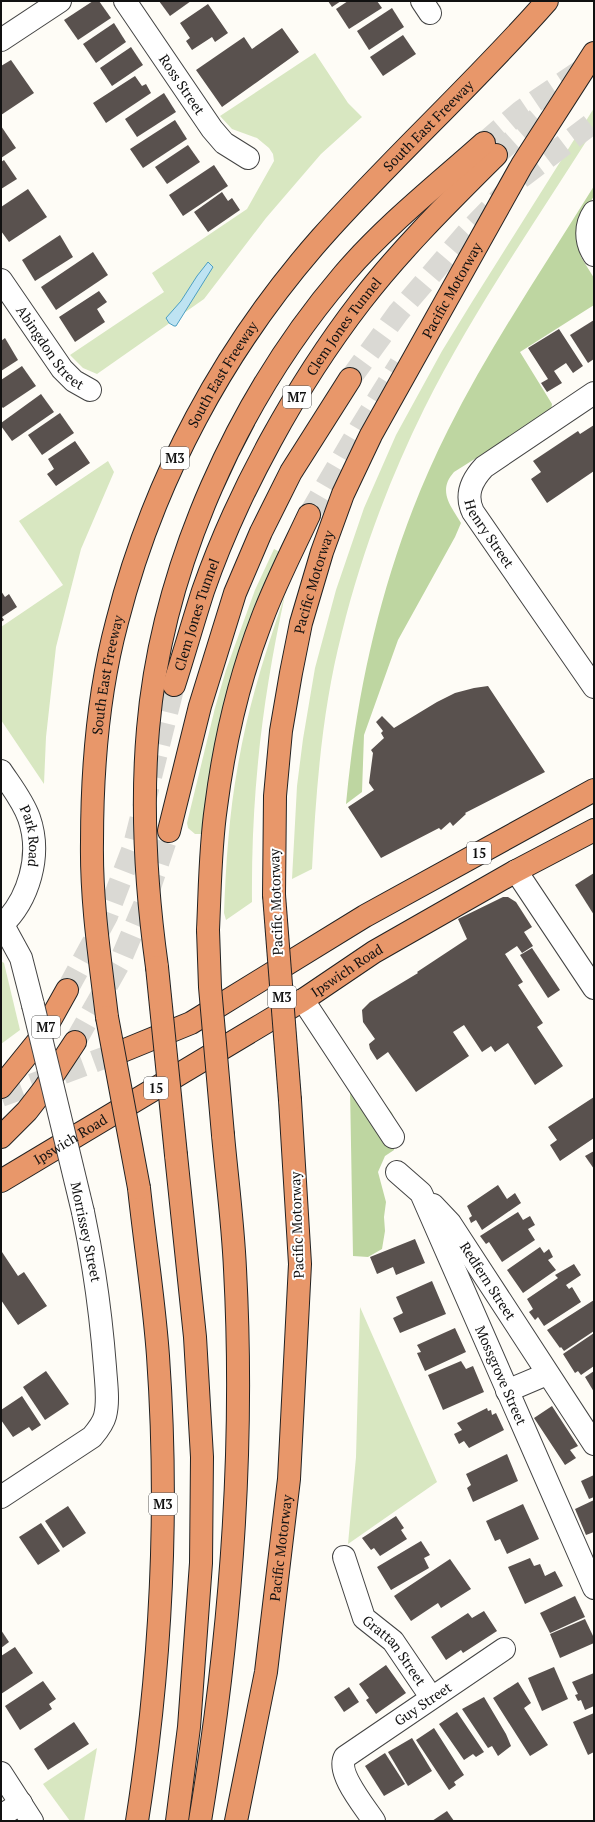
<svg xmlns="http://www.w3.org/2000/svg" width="595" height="1822" font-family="'PT Serif',serif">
<rect width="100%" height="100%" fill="#fefcf6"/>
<g fill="#d8e7c1">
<path d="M 315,53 L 348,103 L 362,117 L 321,154 L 266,218 L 204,299 L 97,374 L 83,368 L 70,355 L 164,292 L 152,273 L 247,209 L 274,161 L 273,154 L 269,148 L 257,138 L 232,129 L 220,116 Z"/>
<path d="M 594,108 L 594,129 C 536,221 473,311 424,409 C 389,480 361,555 342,632 C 322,710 316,789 312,869 L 292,879 L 297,786 L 303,739 L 315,668 L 336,590 L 364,508 L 396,435 L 442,351 L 472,302 Z"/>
<path d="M 108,461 L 114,472 L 81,549 L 56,647 L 46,737 L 44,784 L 1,720 L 1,627 L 63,585 L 19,521 Z"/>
<path d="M 274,549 L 280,552 L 205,834 L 195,834 L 188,828 L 187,823 L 215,708 L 226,670 L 255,590 Z"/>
<path d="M 285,595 C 262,700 251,795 252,902 L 226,920 L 224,913 C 226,863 229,814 238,765 C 248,706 266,650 285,595 Z"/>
<path d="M 1,961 L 4,963 L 20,1030 L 1,1044 Z"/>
<path d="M 360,1307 L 437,1482 L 348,1544 L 356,1457 Z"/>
<path d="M 97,1748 L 84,1821 L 70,1821 L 43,1784 Z"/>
</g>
<g fill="#bed6a1">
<path d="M 594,186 L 594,196 L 581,217 L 577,235 L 581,257 L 594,278 L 594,305 L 520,352 L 552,404 L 551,411 L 454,472 C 437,491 451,506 461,523 L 455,537 L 398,640 L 364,735 L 362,792 L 346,804 C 358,675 389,547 448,430 C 490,346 544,267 594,186 Z"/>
<path d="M 350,1088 L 372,1093 L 385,1104 L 392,1113 L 396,1122 L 394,1150 L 385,1156 L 378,1172 L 386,1202 L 384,1217 L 385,1231 L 382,1249 L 368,1257 L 353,1256 Z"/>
</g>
<path fill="#bee3f2" stroke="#4b9fc3" d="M 208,262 L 213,267 L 176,326 L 174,326 L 169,323 L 166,318 L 181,301 L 197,276 Z"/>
<g fill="#59514e">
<path d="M 93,1 L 99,1 L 111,18 L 78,40 L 64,20 Z"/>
<path d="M 159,1 L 191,1 L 170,16 Z"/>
<path d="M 328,1 L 341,1 L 332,7 Z"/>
<path d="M 348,1 L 377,1 L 382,8 L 349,29 L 336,9 Z"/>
<path d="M 208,4 L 228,33 L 215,42 L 212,37 L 192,50 L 186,41 L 190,38 L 180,23 Z"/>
<path d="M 392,8 L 404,27 L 369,50 L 357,31 Z"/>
<path d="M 114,23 L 126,42 L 96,63 L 83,44 Z"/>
<path d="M 282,28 L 299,52 L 222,107 L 196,70 L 244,37 L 252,49 Z"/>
<path d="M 403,35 L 416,54 L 383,76 L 370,57 Z"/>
<path d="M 131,47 L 143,65 L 112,86 L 100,68 Z"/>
<path d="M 11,60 L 34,93 L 1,115 L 1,66 Z"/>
<path d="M 135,76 L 142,86 L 146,84 L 151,93 L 106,123 L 93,103 Z"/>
<path d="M 164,93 L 176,112 L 137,137 L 125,119 Z"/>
<path d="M 175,120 L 187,139 L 143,168 L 130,149 Z"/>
<path d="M 1,126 L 16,148 L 1,158 Z"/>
<path d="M 188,145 L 200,162 L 167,184 L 155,167 Z"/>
<path d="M 4,160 L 17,179 L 1,189 L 1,162 Z"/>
<path d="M 214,165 L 228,186 L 183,216 L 169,195 Z"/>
<path d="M 28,189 L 47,217 L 9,242 L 1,231 L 1,207 Z"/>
<path d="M 222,192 L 228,201 L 232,198 L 240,210 L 208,232 L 194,212 Z"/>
<path d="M 60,235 L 73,257 L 35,281 L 22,260 Z"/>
<path d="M 93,252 L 108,275 L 56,310 L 41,287 Z"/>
<path d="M 99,291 L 107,302 L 97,309 L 105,322 L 75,342 L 59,317 Z"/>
<path d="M 594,320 L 594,359 L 588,363 L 570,335 Z"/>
<path d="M 559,329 L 583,366 L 573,373 L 566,363 L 554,371 L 562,383 L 547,392 L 541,383 L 548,379 L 528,348 Z"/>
<path d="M 5,338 L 18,360 L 1,371 L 1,341 Z"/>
<path d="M 22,366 L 36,386 L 3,408 L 1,406 L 1,380 Z"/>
<path d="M 41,394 L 54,412 L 12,441 L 1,426 L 1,423 Z"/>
<path d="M 60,413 L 74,433 L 42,455 L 28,435 Z"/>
<path d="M 594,425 L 594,471 L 547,503 L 531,479 L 541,472 L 533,461 L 578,431 L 580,434 Z"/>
<path d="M 75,441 L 90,463 L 56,486 L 47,474 L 54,469 L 48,459 Z"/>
<path d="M 1,591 L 5,597 L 9,594 L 17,607 L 2,617 L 4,620 L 1,622 Z"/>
<path d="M 488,686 L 545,772 L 465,813 L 466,814 L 453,826 L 450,822 L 441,830 L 439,828 L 381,858 L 348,807 L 374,790 L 369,783 L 373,753 L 371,750 L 384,738 L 381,733 L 383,731 L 376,722 L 382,716 L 394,728 L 437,702 L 455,693 L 474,688 Z"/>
<path d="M 594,873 L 594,915 L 575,885 Z"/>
<path d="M 503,897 L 508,897 L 516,902 L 532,927 L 524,932 L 533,946 L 522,953 L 517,946 L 505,954 L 523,982 L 518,985 L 543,1023 L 537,1027 L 563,1066 L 535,1085 L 508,1043 L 495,1052 L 491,1046 L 482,1052 L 464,1025 L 453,1032 L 469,1056 L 416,1092 L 388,1052 L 377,1060 L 370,1049 L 369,1044 L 375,1039 L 363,1022 L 362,1010 L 370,1002 L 418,973 L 417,972 L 467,939 L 458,919 Z"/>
<path d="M 532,948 L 560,990 L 548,998 L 520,955 Z"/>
<path d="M 594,1097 L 594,1138 L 560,1161 L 550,1145 L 557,1140 L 548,1127 Z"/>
<path d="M 594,1151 L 594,1169 L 585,1156 Z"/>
<path d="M 498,1185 L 507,1199 L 515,1193 L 521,1203 L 482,1230 L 476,1220 L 471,1223 L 469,1218 L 472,1216 L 467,1206 Z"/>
<path d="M 518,1212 L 523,1220 L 530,1216 L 535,1225 L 528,1229 L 535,1240 L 502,1262 L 489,1242 L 486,1244 L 480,1236 Z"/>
<path d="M 415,1239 L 425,1263 L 396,1275 L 393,1267 L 377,1274 L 370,1257 Z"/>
<path d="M 540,1247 L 544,1253 L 549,1249 L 553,1257 L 548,1260 L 556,1270 L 523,1293 L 507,1270 Z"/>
<path d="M 2,1252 L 18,1276 L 24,1272 L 47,1306 L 18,1325 L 1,1300 L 1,1253 Z"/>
<path d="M 574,1264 L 581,1275 L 566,1285 L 569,1289 L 572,1287 L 581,1302 L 544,1326 L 538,1317 L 535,1320 L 529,1312 L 533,1309 L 527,1299 L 558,1278 L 555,1275 Z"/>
<path d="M 432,1281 L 446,1314 L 400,1333 L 393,1318 L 403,1313 L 396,1297 Z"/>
<path d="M 594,1300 L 594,1331 L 564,1351 L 561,1347 L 560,1348 L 547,1330 Z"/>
<path d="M 455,1328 L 466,1352 L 425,1371 L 417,1353 L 421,1352 L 417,1345 Z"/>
<path d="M 594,1333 L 594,1366 L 581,1375 L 578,1371 L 575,1373 L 563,1354 Z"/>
<path d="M 461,1361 L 466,1369 L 473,1366 L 484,1392 L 443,1410 L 428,1375 Z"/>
<path d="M 46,1371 L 69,1404 L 45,1420 L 23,1387 Z"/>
<path d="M 594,1371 L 594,1392 L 585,1377 Z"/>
<path d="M 22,1396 L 41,1425 L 32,1431 L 29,1427 L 13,1437 L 1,1420 L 1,1410 Z"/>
<path d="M 552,1406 L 578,1446 L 570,1450 L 576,1458 L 565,1465 L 534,1418 Z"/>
<path d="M 487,1408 L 488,1411 L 491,1410 L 492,1415 L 496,1413 L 504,1430 L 469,1448 L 464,1441 L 459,1444 L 454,1434 L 462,1430 L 457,1423 Z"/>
<path d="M 507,1454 L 518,1481 L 473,1502 L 467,1488 L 471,1485 L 466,1474 Z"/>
<path d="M 594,1475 L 594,1497 L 589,1499 L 581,1481 Z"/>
<path d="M 594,1500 L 594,1532 L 586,1535 L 575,1509 Z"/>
<path d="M 523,1504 L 539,1539 L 507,1554 L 500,1539 L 495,1541 L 486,1521 Z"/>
<path d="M 68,1506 L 86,1533 L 63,1548 L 45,1521 Z"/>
<path d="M 396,1516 L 404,1528 L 401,1530 L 407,1539 L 380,1556 L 374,1548 L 371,1550 L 362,1538 Z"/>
<path d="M 41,1523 L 60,1551 L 38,1565 L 19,1537 Z"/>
<path d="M 421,1541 L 430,1555 L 424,1558 L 429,1568 L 391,1590 L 377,1567 Z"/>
<path d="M 530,1558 L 534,1566 L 540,1564 L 545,1576 L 555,1571 L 563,1586 L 525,1604 L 508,1567 Z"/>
<path d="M 450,1559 L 471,1589 L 441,1608 L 438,1603 L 411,1621 L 394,1596 Z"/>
<path d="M 575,1596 L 585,1617 L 550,1633 L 540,1613 Z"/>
<path d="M 484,1611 L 497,1631 L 463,1653 L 461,1650 L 446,1660 L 431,1637 L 468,1613 L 472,1618 Z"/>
<path d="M 585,1619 L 594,1638 L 594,1643 L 560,1658 L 550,1634 Z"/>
<path d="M 1,1630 L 9,1642 L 1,1648 Z"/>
<path d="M 15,1647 L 33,1673 L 1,1694 L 1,1656 Z"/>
<path d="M 386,1665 L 406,1693 L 376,1714 L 366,1700 L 369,1698 L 359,1684 Z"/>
<path d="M 554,1667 L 568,1699 L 542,1711 L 528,1678 Z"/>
<path d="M 594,1673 L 594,1706 L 585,1710 L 581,1700 L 578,1701 L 575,1695 L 578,1694 L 572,1682 Z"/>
<path d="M 43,1681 L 56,1699 L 49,1704 L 52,1709 L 20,1730 L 5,1706 Z"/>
<path d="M 518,1682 L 531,1703 L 524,1708 L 548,1745 L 530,1756 L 493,1698 Z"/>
<path d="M 349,1687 L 359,1702 L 344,1712 L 334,1697 Z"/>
<path d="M 484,1697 L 506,1734 L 511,1746 L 498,1756 L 492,1746 L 488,1748 L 462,1709 Z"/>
<path d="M 457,1712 L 484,1752 L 476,1757 L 473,1754 L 464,1760 L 439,1724 Z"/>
<path d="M 594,1713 L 594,1752 L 588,1755 L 573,1722 Z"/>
<path d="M 74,1722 L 89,1744 L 48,1770 L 34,1749 Z"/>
<path d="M 434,1728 L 464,1775 L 454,1782 L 456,1785 L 449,1790 L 416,1740 Z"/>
<path d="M 412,1738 L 432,1771 L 408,1786 L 388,1752 Z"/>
<path d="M 385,1753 L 405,1784 L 384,1796 L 365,1766 Z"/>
<path d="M 447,1811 L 454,1821 L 432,1821 Z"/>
</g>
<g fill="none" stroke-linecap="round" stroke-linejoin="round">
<g stroke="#dad9d4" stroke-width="22" stroke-dasharray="22 11" stroke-linecap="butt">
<path d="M 484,143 L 521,111 L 586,67"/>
<path d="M 496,155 L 550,107"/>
<path d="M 350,379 L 398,313 L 466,234 L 518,180 L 594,122"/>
<path d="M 309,515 L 360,428 L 400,364"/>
<path d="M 67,990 L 107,916 L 134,845 L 174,685"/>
<path d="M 75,1042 L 119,964 L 144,905 L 169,831"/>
<path d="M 1,1096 L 120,1052"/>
</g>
<defs>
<g id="minor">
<path id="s1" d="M 125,1 L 212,129 L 224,143 L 248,158"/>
<path d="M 422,1 L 430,13"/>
<path d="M 1,40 L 60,1"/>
<path d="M 594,212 C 585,225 585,241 594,255"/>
<path id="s2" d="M 1,280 L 62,369 L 74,381 L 90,390"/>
<path id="s3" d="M 594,393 L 484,467 C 471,481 465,495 473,512 L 594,687"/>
<path id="s4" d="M 1,771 C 11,786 23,801 29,818 C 42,855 29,900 1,926"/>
<path d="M 516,871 L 594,988"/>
<path d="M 3,925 L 21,958 L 33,1005"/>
<path d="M 303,1000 L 393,1137"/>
<path id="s5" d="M 397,1172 L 421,1193 L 594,1588"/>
<path id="s6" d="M 433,1205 L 450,1223 L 594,1444"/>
<path d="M 507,1391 L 547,1374"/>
<path d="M 1,1497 L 92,1437 C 97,1431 103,1424 105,1416 C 109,1401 106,1383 105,1367 C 101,1315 94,1264 83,1212"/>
<path id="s7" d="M 344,1557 L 364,1618 L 393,1641 L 431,1697"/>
<path d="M 1,1773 L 32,1821"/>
<path d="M 1,1816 L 21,1803"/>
<path id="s8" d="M 374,1821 C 365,1807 336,1773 345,1757 L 504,1649"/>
</g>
<g id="highway">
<path id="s9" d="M 174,685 C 184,654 193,622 203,591 C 237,493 297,384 361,301 C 402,248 449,202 496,155"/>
<path d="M 169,831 L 200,706 L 235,593 L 261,532 L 291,472 L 350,379"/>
<path id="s10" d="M 274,895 L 275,796 L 281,731 L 291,673 L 301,623 L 322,552 L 343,494 L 371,435 L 522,165 L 594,53"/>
<path d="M 208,930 C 210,889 210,848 216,807 C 224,744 239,679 262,619 C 275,584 293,549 309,515"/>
<path d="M 157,967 C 146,888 141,809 148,729 C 162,566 238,398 344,274 C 385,226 437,185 484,143"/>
<path id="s11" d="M 107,1017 C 100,959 91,901 92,842 C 92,769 98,693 117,622 C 153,480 224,348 321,238 C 394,156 475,83 547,1"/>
<path d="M 120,1052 L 191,1023 L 365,916 L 594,790"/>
<path d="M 1,1087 L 39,1040 L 67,990"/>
<path d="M 1,1137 L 27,1111 L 44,1089 L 75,1042"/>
<path d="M 176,1155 L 195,1337 L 202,1457 L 201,1563 L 189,1727 L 177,1821"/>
<path id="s12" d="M 1,1181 L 303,1000 L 374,952 L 516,871 L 594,830"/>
<path d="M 137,1821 C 161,1668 169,1511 158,1356 C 154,1300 145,1244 139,1188"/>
<path d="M 200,1821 C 230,1640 245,1453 235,1269 C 233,1224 227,1179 223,1135"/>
<path id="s13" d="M 236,1821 L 266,1672 L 289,1479 L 300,1264 L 290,1100"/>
</g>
</defs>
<use href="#minor" stroke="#444" stroke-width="24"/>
<use href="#highway" stroke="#222" stroke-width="24"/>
<use href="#minor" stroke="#fff" stroke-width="22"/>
<use href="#highway" stroke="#e8976a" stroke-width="22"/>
<defs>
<path id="minor-bridge" d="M 33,1005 L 83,1212"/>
<g id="highway-bridge">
<path d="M 274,895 L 290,1100"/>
<path d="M 208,930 L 210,987 L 223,1135"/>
<path d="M 157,967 L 176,1155"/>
<path d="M 107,1017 L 139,1188"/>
</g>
</defs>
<use href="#minor-bridge" stroke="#444" stroke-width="24" stroke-linecap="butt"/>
<use href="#highway-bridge" stroke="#222" stroke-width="24" stroke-linecap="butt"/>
<use href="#minor-bridge" stroke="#fff" stroke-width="22"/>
<use href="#highway-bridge" stroke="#e8976a" stroke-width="22"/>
</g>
<g text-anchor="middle" stroke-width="4" stroke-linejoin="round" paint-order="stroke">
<g fill="#fff" stroke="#585858" stroke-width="1">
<rect x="283" y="386" width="28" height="22" rx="3"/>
<rect x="161" y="447" width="28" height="22" rx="3"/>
<rect x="467" y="842" width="24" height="22" rx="3"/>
<rect x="268" y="986" width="28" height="22" rx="3"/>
<rect x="32" y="1016" width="28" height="22" rx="3"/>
<rect x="144" y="1077" width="24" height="22" rx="3"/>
<rect x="149" y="1493" width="28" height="22" rx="3"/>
</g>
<g font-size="13" font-weight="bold" fill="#111">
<text x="297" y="402">M7</text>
<text x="175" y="463">M3</text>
<text x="479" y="858">15</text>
<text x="282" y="1002">M3</text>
<text x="46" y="1032">M7</text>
<text x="156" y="1093">15</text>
<text x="163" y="1509">M3</text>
</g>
<g font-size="14" fill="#111" stroke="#fff">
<text dy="5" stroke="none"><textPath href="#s1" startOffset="101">Ross Street</textPath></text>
<text dy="5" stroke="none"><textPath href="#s11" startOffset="992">South East Freeway</textPath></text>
<text dy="5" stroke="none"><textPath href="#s10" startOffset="641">Pacific Motorway</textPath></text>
<text dy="5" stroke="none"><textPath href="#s9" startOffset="399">Clem Jones Tunnel</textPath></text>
<text dy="5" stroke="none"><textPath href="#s2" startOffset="84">Abingdon Street</textPath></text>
<text dy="5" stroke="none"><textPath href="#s11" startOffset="668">South East Freeway</textPath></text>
<text dy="5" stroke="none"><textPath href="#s3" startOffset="209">Henry Street</textPath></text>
<text dy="5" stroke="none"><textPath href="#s10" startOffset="317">Pacific Motorway</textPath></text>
<text dy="5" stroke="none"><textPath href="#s9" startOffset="74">Clem Jones Tunnel</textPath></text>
<text dy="5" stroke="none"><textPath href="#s11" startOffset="344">South East Freeway</textPath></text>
<text dy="5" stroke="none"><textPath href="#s4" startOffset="73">Park Road</textPath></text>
<text transform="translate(276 902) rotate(-92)" y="5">Pacific Motorway</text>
<text dy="5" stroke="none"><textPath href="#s12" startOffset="405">Ipswich Road</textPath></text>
<text dy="5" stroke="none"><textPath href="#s12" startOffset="81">Ipswich Road</textPath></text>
<text transform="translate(297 1225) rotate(-92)" y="5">Pacific Motorway</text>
<text transform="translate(86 1232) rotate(78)" y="5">Morrissey Street</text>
<text dy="5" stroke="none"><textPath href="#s6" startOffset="94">Redfern Street</textPath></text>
<text dy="5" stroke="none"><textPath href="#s5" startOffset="231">Mossgrove Street</textPath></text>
<text dy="5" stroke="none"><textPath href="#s13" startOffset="277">Pacific Motorway</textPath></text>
<text dy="5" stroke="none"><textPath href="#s7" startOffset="109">Grattan Street</textPath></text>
<text dy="5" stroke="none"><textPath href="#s8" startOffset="167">Guy Street</textPath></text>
</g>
</g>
<rect width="595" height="1822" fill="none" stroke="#111111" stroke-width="4"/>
</svg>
